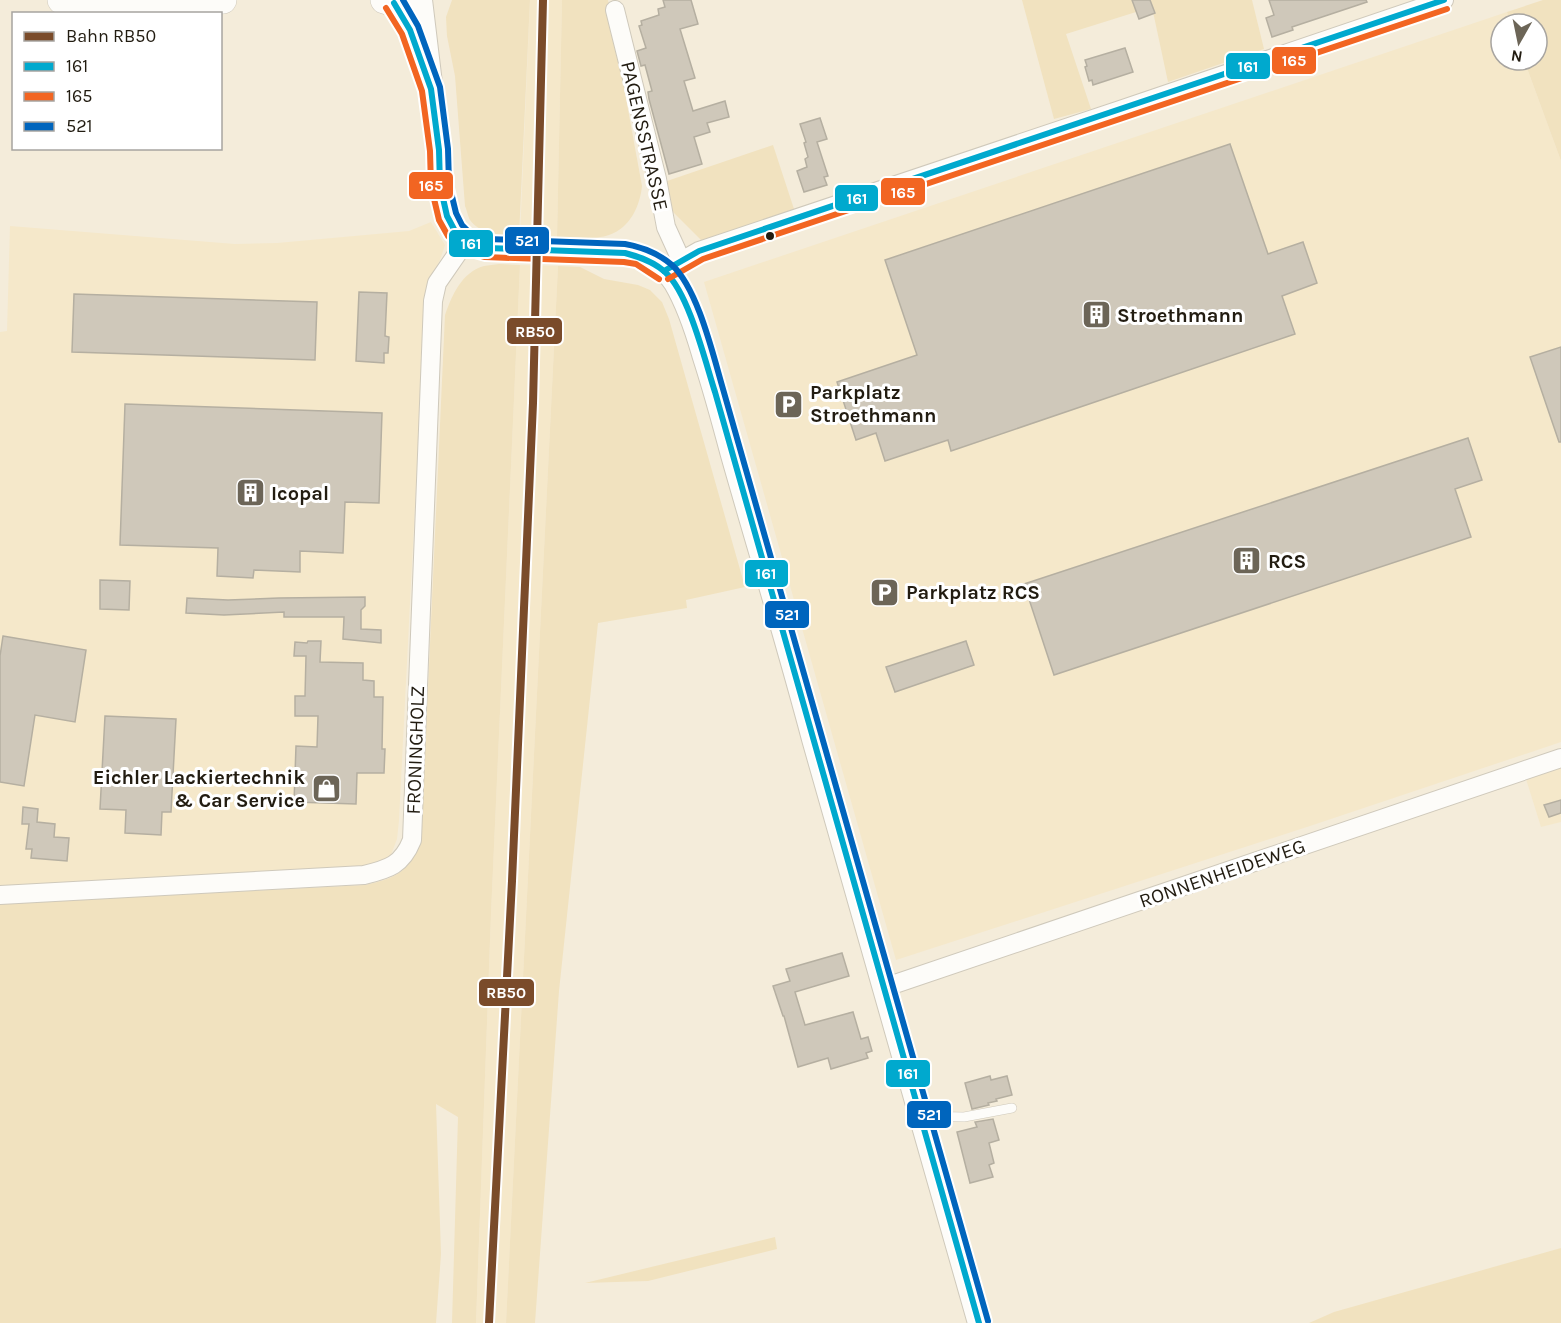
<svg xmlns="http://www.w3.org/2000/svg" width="1561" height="1323" font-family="Karla,sans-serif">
<rect width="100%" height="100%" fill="#f4ecda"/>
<g fill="#f5e8ca">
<path d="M 530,0 L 562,0 L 557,237 L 520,236 Z"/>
<path d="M 1507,12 L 1511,24 L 1501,24 L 1501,60 L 1524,60 L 1561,161 L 1561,742 L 1313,825 L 896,960 L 704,282 Z"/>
<path d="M 431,222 L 445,245 L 440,260 L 426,287 L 399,820 L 397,839 L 391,855 L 380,862 L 363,866 L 0,888 L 0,332 L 7,331 L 10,226 L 235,244 L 277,243 L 409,231 Z"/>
<path d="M 520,265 L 558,266 L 506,1323 L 476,1323 L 491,914 Z"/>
<path d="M 1561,767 L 1561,822 L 1541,827 L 1526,779 Z"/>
</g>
<g fill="#f1e2bf">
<path d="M 452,0 L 530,0 L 519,236 C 503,235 481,235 470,220 C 468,217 467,210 465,206 L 455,76 L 447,36 L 446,17 Z"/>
<path d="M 562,0 L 608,0 L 642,186 C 640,206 630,228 609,235 C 595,240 572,237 557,237 Z"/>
<path d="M 1022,0 L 1252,0 L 1264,49 L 1168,82 L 1152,7 L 1066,34 L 1091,109 L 1054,119 Z"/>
<path d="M 1543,0 L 1561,0 L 1561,161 L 1524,60 L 1537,60 L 1537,24 L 1511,24 L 1507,12 Z"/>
<path d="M 773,145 L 794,209 L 702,241 L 665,204 L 667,181 Z"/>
<path d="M 499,264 L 520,265 L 491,914 L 476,1323 L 452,1323 L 458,1117 L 436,1104 L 441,1254 L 436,1323 L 0,1323 L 0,904 L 365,885 C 396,878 408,873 421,842 L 445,315 C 452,295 462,272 484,266 C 489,265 494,265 499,264 Z"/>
<path d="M 558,266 L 580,267 L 604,279 L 638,285 L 650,290 L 662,302 L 669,319 L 745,587 L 686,600 L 687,608 L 598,623 L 559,991 L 535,1323 L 506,1323 Z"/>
<path d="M 775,1237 L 777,1249 L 648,1281 L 585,1283 Z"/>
<path d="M 1561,1248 L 1561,1323 L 1309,1323 L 1334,1312 Z"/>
</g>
<g fill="#cfc8ba" stroke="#b5afa1" stroke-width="1.5">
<path d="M 663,0 L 691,0 L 698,24 L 680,29 L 695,78 L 684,81 L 693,111 L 725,101 L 729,117 L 707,123 L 710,132 L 694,137 L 702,164 L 669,174 L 649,99 L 648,92 L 652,91 L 645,65 L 641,66 L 637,51 L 646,48 L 639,26 L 642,25 L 641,21 L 659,15 L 658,9 L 665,7 Z"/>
<path d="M 1132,0 L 1150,0 L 1155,13 L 1139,19 Z"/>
<path d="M 1269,0 L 1366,0 L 1367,2 L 1292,27 L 1293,30 L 1272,37 L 1266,18 L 1274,15 Z"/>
<path d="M 1125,48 L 1133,72 L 1093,85 L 1092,80 L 1089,81 L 1085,67 L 1087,66 L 1085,60 Z"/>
<path d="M 820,118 L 827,139 L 817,142 L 828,176 L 824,177 L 827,185 L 804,192 L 797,171 L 807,167 L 805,159 L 808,157 L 804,143 L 806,142 L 800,124 Z"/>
<path d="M 1230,144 L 1268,254 L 1303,242 L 1317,283 L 1282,296 L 1295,334 L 951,451 L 948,440 L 885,461 L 876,433 L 856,440 L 837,382 L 917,355 L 885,260 Z"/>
<path d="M 359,292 L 387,293 L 385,336 L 389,337 L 388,353 L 384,353 L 384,363 L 356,361 Z"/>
<path d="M 74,294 L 317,302 L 315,360 L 72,352 Z"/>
<path d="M 1561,347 L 1561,442 L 1559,442 L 1530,357 Z"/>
<path d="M 125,404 L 382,413 L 379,503 L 345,502 L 343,553 L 300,551 L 300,572 L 254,570 L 253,578 L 217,576 L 218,548 L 120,545 Z"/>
<path d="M 1468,438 L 1482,480 L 1455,489 L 1471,537 L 1054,675 L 1024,584 Z"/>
<path d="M 100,580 L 130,581 L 129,610 L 100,609 Z"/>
<path d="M 365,597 L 365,606 L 361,610 L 361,629 L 381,630 L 381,643 L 343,639 L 344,617 L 284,617 L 284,612 L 224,615 L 186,613 L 187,598 L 228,600 L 279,598 Z"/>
<path d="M 3,636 L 86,650 L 75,722 L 35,715 L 24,786 L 0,782 L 0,656 Z"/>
<path d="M 308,641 L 321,641 L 320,662 L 363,663 L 363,680 L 374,681 L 374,697 L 383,697 L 382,749 L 385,749 L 384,773 L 357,773 L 356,804 L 294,802 L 296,746 L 317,747 L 318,716 L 295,716 L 295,696 L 305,696 L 306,656 L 294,656 L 295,642 L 307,643 Z"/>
<path d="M 966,641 L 974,665 L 895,692 L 886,667 Z"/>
<path d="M 105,716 L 176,719 L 171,812 L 162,812 L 161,835 L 125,833 L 126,810 L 100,809 Z"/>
<path d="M 1561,800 L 1561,813 L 1549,817 L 1544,805 Z"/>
<path d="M 23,807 L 38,809 L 37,822 L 55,824 L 54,837 L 69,838 L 67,861 L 31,858 L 32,849 L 26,849 L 29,824 L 22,824 Z"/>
<path d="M 842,953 L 849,976 L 795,992 L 805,1025 L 853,1012 L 861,1039 L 868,1037 L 872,1051 L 866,1053 L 868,1058 L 831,1069 L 828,1058 L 798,1067 L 784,1016 L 783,1016 L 773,986 L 790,981 L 786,969 Z"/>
<path d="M 990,1076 L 991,1080 L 1007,1076 L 1012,1095 L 996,1099 L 997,1101 L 988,1103 L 989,1105 L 972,1109 L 965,1083 Z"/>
<path d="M 993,1119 L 999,1140 L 989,1143 L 994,1163 L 989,1165 L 993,1177 L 970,1183 L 957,1132 L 977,1127 L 975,1122 Z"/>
</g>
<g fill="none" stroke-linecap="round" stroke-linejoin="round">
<defs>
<path id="service" d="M 920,1116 L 964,1117 L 1012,1108"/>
<g id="minor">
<path d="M 615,10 L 657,179 L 666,227 L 681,260"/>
<path d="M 664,271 L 699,251 L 1120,110 L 1444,0"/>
<path d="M 0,895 L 364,875 C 389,869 402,865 412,840 L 433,301 L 437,283 L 466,241"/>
<path d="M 883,988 L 1561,758"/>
</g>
<g id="tertiary">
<path d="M 421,0 L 439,150 L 440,185 L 443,202 L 447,216 L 455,231 L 466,241 L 474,245 L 486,248 L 625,253 C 643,257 665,266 675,283 C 688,305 696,330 703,354 C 714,388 723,421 732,455 C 759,550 788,644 813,739 L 979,1323"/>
<path d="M 394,3 L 410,30 L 419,57"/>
</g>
<g id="primary">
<path d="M 61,0 C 115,5 169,5 223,0"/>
<path d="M 384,0 C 396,4 405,5 417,0"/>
</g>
</defs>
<use href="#service" stroke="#cfc9bb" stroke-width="10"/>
<use href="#minor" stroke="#cfc9bb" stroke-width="20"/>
<use href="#tertiary" stroke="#cfc9bb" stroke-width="24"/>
<use href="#primary" stroke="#cfc9bb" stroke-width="28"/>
<use href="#service" stroke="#fdfcf9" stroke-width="9"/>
<use href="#minor" stroke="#fdfcf9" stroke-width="18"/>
<use href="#tertiary" stroke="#fdfcf9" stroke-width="22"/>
<use href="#primary" stroke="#fdfcf9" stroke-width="27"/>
<defs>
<g id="bus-1">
<path d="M 394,3 L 410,30 L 431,89 L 439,150 L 440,185 L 447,216 L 455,231 L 466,241 L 474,245 L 486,248 L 625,253 C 640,257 655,262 666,273 C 689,294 705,361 715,392 L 979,1323"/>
<path d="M 664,271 L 699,251 L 1444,0"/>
</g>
<g id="bus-2">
<path d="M 386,8 L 402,34 L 422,91 L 430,151 L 431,186 L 439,220 L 448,236 L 461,248 L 471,253 L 485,257 L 624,262 L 636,264 L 659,279"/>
<path d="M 668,279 L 703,259 L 1447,9"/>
</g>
<path id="bus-3" d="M 403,0 L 418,26 L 440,87 L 448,149 L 449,184 L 456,213 L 462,225 L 471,234 L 487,239 L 625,244 C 642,247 659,254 672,265 C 698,289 713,355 723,389 L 988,1321"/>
</defs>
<use href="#bus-1" stroke="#fff" stroke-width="10"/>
<use href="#bus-2" stroke="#fff" stroke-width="10"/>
<use href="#bus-3" stroke="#fff" stroke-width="10"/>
<use href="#bus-1" stroke="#00a9ce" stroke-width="6"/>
<use href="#bus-2" stroke="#f26522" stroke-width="6"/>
<use href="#bus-3" stroke="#0065bd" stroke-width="6"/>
<defs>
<path id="rail-1" d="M 489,1323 L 512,881 L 533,403 L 543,0"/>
</defs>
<use href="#rail-1" stroke="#fff" stroke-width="12"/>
<use href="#rail-1" stroke="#7a4b2a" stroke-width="8"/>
</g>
<defs>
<symbol id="building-square" viewBox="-11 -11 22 22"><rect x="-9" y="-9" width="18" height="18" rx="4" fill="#6c6557" stroke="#fff"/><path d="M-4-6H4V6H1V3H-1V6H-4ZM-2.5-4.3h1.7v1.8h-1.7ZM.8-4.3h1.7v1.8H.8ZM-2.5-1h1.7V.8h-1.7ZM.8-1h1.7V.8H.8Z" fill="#fff"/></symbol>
<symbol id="parking-square" viewBox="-11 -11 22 22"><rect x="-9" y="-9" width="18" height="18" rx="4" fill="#6c6557" stroke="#fff"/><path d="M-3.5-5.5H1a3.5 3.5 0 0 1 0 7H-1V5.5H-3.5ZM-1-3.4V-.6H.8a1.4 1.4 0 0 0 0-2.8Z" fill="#fff"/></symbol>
<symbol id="shop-square" viewBox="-11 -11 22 22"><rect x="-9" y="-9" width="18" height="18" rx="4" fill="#6c6557" stroke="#fff"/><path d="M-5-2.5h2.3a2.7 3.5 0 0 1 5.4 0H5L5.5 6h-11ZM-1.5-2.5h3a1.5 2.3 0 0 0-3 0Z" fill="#fff"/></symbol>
</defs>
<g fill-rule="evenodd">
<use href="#building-square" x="1080" y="298" width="33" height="33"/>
<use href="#parking-square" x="772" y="388" width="33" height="33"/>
<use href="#building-square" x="234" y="476" width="33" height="33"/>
<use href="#building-square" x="1230" y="544" width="33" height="33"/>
<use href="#parking-square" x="868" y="576" width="33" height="33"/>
<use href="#shop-square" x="310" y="772" width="33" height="33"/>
</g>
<circle fill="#221c11" stroke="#fff" stroke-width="2" cx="770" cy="236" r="5"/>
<g text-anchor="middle" stroke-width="6" stroke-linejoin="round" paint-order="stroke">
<g font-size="20" fill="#221c11" stroke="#fff">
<text transform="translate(645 136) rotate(77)" y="7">PAGENSSTRASSE</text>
<text transform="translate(415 750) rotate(-88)" y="7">FRONINGHOLZ</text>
<text transform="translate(1222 873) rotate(-19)" y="7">RONNENHEIDEWEG</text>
</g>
<g font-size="20" font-weight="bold" fill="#221c11" stroke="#fff" text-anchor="start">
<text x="1117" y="322">Stroethmann</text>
<text x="810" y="399">Parkplatz<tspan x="810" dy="23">Stroethmann</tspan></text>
<text x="271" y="500">Icopal</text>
<text x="1268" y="568">RCS</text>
<text x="906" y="599">Parkplatz RCS</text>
<text x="305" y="784" text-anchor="end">Eichler Lackiertechnik<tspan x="305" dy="23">&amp; Car Service</tspan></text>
</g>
</g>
<g stroke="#fff" stroke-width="2">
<rect x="1271" y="46" width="46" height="29" rx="6" fill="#f26522"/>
<rect x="1225" y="52" width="46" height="28" rx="6" fill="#00a9ce"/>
<rect x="408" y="171" width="46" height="29" rx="6" fill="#f26522"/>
<rect x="880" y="177" width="46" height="29" rx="6" fill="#f26522"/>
<rect x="834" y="184" width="45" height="28" rx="6" fill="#00a9ce"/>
<rect x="504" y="226" width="46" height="29" rx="6" fill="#0065bd"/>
<rect x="448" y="229" width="46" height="29" rx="6" fill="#00a9ce"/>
<rect x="506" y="317" width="57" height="28" rx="6" fill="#7a4b2a"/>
<rect x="744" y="559" width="45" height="29" rx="6" fill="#00a9ce"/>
<rect x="764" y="600" width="46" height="29" rx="6" fill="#0065bd"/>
<rect x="478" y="978" width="57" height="29" rx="6" fill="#7a4b2a"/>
<rect x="885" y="1059" width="46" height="29" rx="6" fill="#00a9ce"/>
<rect x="906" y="1100" width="46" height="29" rx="6" fill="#0065bd"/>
</g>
<g font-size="16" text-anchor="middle" font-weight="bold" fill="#fff">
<text x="1294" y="66">165</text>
<text x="1248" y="72">161</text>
<text x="431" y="191">165</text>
<text x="903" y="198">165</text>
<text x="857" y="204">161</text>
<text x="527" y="246">521</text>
<text x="471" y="249">161</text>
<text x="535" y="337">RB50</text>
<text x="766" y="579">161</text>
<text x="787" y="620">521</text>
<text x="506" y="998">RB50</text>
<text x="908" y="1079">161</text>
<text x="929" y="1120">521</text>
</g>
<rect x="12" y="12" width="210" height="138" fill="#ffffff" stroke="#a7a4a0" stroke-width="1.5"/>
<rect x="24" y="32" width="30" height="9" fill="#7a4b2a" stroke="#a7a4a0" stroke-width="1.5"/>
<text x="66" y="42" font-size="18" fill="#221c11">Bahn RB50</text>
<rect x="24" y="62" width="30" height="9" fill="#00a9ce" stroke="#a7a4a0" stroke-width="1.5"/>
<text x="66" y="72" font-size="18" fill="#221c11">161</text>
<rect x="24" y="92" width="30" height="9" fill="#f26522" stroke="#a7a4a0" stroke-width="1.5"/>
<text x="66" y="102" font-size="18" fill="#221c11">165</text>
<rect x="24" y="122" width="30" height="9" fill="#0065bd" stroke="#a7a4a0" stroke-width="1.5"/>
<text x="66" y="132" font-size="18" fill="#221c11">521</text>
<g transform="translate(1519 42) rotate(189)"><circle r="28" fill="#ffffff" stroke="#a7a4a0" stroke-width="1.5"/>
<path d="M0-4.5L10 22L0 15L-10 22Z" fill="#6c6557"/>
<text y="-9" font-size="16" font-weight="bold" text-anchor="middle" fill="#221c11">N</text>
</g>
</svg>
